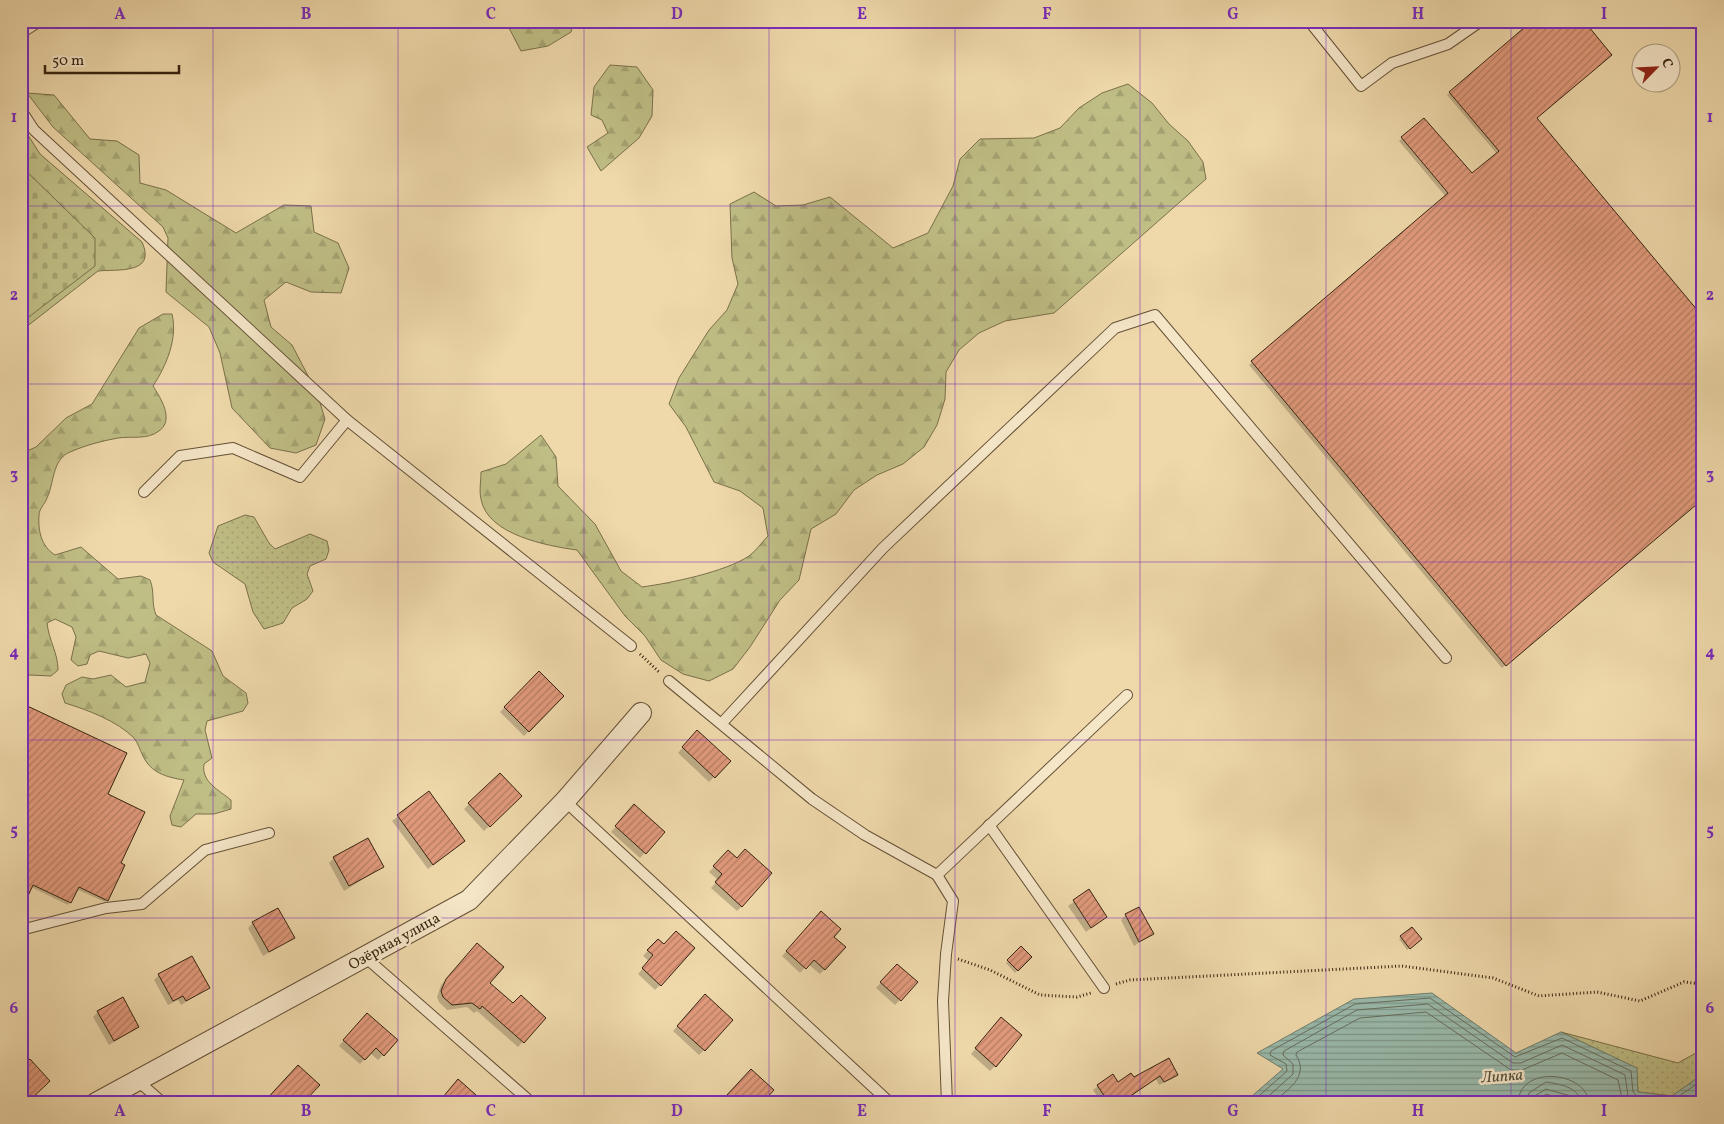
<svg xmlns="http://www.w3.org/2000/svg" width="1724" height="1124" font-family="Vollkorn,serif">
<defs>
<pattern id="green-dots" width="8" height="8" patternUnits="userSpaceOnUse" patternTransform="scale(1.25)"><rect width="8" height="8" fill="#bfbe85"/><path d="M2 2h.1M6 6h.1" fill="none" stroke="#a5a372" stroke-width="1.8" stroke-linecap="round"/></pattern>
<pattern id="forest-firs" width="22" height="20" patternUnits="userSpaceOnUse" patternTransform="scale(1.25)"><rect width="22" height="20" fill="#bfbe85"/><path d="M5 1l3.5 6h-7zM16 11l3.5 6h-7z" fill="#a5a372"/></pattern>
<pattern id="cemetery-stones" width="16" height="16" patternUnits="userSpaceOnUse" patternTransform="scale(1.25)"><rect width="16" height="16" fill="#bfbe85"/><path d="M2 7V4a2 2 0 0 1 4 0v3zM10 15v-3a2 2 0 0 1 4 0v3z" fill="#a5a372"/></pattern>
<pattern id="water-rules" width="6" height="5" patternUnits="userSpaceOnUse" patternTransform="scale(1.25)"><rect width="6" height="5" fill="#9abaac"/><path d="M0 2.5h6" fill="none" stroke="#7e978a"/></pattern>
<pattern id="building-hatch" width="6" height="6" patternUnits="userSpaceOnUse" patternTransform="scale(1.25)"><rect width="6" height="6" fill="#e19a7c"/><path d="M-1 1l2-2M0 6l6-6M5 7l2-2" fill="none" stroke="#b77d64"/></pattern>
</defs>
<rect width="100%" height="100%" fill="#efd9ab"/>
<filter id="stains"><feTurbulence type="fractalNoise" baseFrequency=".004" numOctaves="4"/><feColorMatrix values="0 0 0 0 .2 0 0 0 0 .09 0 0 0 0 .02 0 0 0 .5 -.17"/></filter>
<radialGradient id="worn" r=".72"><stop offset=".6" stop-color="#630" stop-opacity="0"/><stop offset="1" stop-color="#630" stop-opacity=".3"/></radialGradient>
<g fill="url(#green-dots)" stroke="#7a704a">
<path d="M 245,515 L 254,517 L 269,543 L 275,549 L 310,534 L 327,541 L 329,550 L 326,559 L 310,566 L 307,574 L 313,591 L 307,599 L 292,608 L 283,623 L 264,629 L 253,612 L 245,584 L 213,562 L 209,553 L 218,526 Z"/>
<path d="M 1561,1032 L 1678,1063 L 1703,1049 L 1703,1074 L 1672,1096 L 1638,1092 L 1636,1068 Z"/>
<path d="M 1546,1094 L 1577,1103 L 1534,1103 Z"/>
</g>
<g fill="url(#forest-firs)" stroke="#7a704a">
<path d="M 508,21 L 573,21 L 571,32 L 548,46 L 521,51 L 508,26 Z"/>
<path d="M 610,65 L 637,67 L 653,90 L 652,116 L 639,138 L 601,171 L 587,147 L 608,133 L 602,120 L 591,115 L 594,87 Z"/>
<path d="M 1128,84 L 1152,103 L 1169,124 L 1188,141 L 1203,162 L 1206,179 L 1054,313 L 1005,321 L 979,333 L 959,350 L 946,372 L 945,399 L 937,425 L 924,447 L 903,464 L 877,475 L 854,490 L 836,514 L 811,529 L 799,580 L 780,600 L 750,647 L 733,669 L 709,681 L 683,674 L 661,660 L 645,636 L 625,616 L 577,550 C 548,546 487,535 481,499 C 479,491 481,481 481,472 L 506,464 L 541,435 L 556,457 L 558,486 L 595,524 L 621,571 L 642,587 C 671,583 725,572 749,556 C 756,551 762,542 768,536 L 763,508 L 740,491 L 714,482 L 686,427 L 669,404 L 679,378 L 709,330 L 727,310 L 738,284 L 732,258 L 730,204 L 754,192 L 776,206 L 803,205 L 830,197 L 893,248 L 928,233 L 953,186 L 960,159 L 980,139 L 1034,138 L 1060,128 L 1079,108 L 1102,93 Z"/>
<path d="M 27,93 L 54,95 L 90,139 L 117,141 L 139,155 L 140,183 L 166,190 L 236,233 L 284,205 L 311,206 L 314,232 L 338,243 L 349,268 L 341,293 L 311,292 L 286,282 L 264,300 L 271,327 L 292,345 L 317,393 L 325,419 L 316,445 L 296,453 L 270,448 L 232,408 L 220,353 L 209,327 L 166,292 L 168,238 L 163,227 L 53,127 Z"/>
<path d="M 21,124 L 40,154 L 142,242 C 157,275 116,269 98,271 L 21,331 Z"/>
<path d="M 163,314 L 172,314 C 178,339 166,366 153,386 C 160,397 175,420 159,431 C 147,440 132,436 118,438 C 102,441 86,445 70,452 C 52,459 54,484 47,498 C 45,504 39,509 39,515 C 38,531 41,546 55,555 L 81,547 L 118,579 L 141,576 L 150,580 C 155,592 151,603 156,615 L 212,651 L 223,676 L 246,693 L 248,703 L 243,711 L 207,721 L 205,730 L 212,758 L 204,764 C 201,782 219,790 231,800 L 231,809 L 214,814 L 196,814 L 181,827 L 172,825 L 170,816 L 184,780 C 166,777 151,773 143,756 C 140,750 138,743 134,738 C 117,721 88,710 65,703 L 62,694 L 66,685 L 82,677 L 93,679 L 111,675 L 126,687 L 145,682 L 150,663 L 146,654 L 128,658 L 99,651 L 90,655 L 87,664 L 78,666 L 71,660 L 76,637 L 72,627 L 55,619 L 47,623 C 49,641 58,653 58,670 L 51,676 L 30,675 L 21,679 L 21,448 L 27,451 L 36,447 L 66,418 L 92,404 L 139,328 Z"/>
</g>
<path fill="url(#cemetery-stones)" stroke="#7a704a" d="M 21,166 L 95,238 L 95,266 L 21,323 Z"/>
<path fill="url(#water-rules)" stroke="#727e6d" d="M 1432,993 L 1516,1053 L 1561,1032 L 1637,1068 L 1638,1092 L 1672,1096 L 1703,1074 L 1703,1103 L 1577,1103 L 1546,1094 L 1534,1103 L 1244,1103 L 1283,1069 L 1257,1053 L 1354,999 Z"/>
<g fill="#0003">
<path d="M 1534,21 L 1536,118 L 1703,498 L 1502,668 L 1249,365 L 1446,197 L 1399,141 L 1402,138 L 1424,119 L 1472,175 L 1497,154 L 1447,95 Z"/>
<path d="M 539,673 L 563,696 L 524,736 L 500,712 Z"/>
<path d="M 21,704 L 106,795 L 119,864 L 105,902 L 76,889 L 68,905 L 31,887 Z"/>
<path d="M 692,737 L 729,761 L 709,782 L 678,753 Z"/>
<path d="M 500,774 L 520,796 L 484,831 L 464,809 Z"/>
<path d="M 428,793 L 464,841 L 428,869 L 392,821 Z"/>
<path d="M 630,811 L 664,832 L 640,858 L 611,832 Z"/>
<path d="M 728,852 L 742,906 L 737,911 L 711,888 L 718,880 L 709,872 Z"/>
<path d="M 334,858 L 383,867 L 344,891 L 329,863 Z"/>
<path d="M 1089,891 L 1106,917 L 1086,932 L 1068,906 Z"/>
<path d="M 1126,915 L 1152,934 L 1134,946 L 1121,920 Z"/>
<path d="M 816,918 L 833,937 L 825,969 L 820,974 L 808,964 L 800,973 L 782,956 Z"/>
<path d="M 253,923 L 293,938 L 263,956 L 248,928 Z"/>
<path d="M 1412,928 L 1420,939 L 1407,950 L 1399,939 Z"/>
<path d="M 658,940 L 660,985 L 655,990 L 638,974 L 649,961 L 643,956 Z"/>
<path d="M 1021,948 L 1030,957 L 1015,973 L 1006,963 Z"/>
<path d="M 472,950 L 488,983 L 513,1005 L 545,1018 L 518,1047 L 477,1011 L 474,1013 L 467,1007 L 447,1010 L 439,1002 L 437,997 L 441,985 Z"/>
<path d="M 892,970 L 900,1000 L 895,1005 L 876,988 Z"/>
<path d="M 159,975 L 208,988 L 181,1005 L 178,1000 L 168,1005 L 154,980 Z"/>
<path d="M 700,1001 L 704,1050 L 699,1055 L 673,1031 Z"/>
<path d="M 98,1012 L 138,1027 L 109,1045 L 93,1017 Z"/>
<path d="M 362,1019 L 383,1055 L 378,1060 L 370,1053 L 360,1064 L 339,1046 Z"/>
<path d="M 996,1024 L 995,1066 L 990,1071 L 971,1054 Z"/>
<path d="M 1169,1060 L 1176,1074 L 1172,1079 L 1159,1085 L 1156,1079 L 1121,1103 L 1102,1103 L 1093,1090 L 1098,1086 L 1134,1079 Z"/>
<path d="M 746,1076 L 760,1103 L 724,1103 L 722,1102 Z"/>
</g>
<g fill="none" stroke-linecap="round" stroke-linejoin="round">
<g stroke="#686e5e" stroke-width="1">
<path d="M 1251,1103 L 1287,1071 L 1286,1064 L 1270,1055 L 1271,1051 L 1355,1004 L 1430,998 L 1515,1057 L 1562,1038 L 1631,1071 L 1633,1092 L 1638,1097 L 1673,1100 L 1703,1080"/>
<path d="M 1261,1103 L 1293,1074 L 1293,1064 L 1283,1055 L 1284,1051 L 1357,1010 L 1428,1004 L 1513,1063 L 1521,1063 L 1562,1045 L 1625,1075 L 1628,1096 L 1635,1103"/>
<path d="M 1272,1103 C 1287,1090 1310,1077 1296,1055 L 1297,1052 L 1360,1018 L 1426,1012 L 1511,1070 L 1522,1070 L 1562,1053 L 1618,1080 L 1623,1103"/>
<path d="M 1518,1103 C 1519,1064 1587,1071 1589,1103"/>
<path d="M 1525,1103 L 1529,1093 L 1546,1082 C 1559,1084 1580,1087 1581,1103"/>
<path d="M 1532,1103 L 1533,1097 L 1546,1089 L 1571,1096 L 1575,1103"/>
</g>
</g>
<g fill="url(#building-hatch)" stroke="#36230f">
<path d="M 1532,21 L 1584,21 L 1612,55 L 1537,118 L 1703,317 L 1703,499 L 1506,666 L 1251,361 L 1448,193 L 1401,137 L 1424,118 L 1472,173 L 1499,151 L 1449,92 Z"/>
<path d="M 539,671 L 564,696 L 529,732 L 504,707 Z"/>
<path d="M 21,703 L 127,753 L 108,794 L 145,812 L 121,863 L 125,865 L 108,901 L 79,887 L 71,903 L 33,885 L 21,911 Z"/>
<path d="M 697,730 L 731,761 L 715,778 L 682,747 Z"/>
<path d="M 500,773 L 522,796 L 490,827 L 468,803 Z"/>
<path d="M 429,791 L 465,841 L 433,865 L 397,815 Z"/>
<path d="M 634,804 L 665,832 L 646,854 L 615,826 Z"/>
<path d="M 368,838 L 384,867 L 349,886 L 333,857 Z"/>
<path d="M 745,849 L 772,873 L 742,907 L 715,882 L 722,874 L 713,866 L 728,850 L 737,858 Z"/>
<path d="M 1089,889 L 1107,917 L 1091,928 L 1073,900 Z"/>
<path d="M 1139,907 L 1154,934 L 1139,942 L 1125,914 Z"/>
<path d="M 278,908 L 295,938 L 269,952 L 252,922 Z"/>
<path d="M 821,911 L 841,929 L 834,937 L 846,947 L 825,970 L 814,960 L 806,969 L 786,951 Z"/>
<path d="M 1412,927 L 1422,939 L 1410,949 L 1400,936 Z"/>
<path d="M 676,931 L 695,948 L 661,986 L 642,968 L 653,955 L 647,950 L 658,939 L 664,944 Z"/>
<path d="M 477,943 L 504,967 L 490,983 L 513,1003 L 521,995 L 546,1018 L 524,1043 L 482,1006 L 480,1009 L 472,1003 L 452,1005 L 443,997 L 441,991 L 446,979 Z"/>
<path d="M 1021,946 L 1032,957 L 1018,971 L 1007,960 Z"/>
<path d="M 192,956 L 210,988 L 186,1001 L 183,996 L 173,1001 L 158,974 Z"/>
<path d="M 897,964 L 918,982 L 901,1001 L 880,982 Z"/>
<path d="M 705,994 L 733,1020 L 705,1051 L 677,1026 Z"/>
<path d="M 123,997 L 139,1027 L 114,1041 L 97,1011 Z"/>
<path d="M 367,1013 L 398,1040 L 384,1056 L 376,1048 L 365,1060 L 343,1040 Z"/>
<path d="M 1001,1017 L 1022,1035 L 996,1067 L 975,1048 Z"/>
<path d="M 1169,1058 L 1178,1075 L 1164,1082 L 1160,1076 L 1120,1103 L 1109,1103 L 1097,1085 L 1113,1074 L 1118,1082 L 1131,1073 L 1134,1077 Z"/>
<path d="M 30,1059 L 50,1081 L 27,1103 L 21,1103 L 21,1067 Z"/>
<path d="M 298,1065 L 320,1085 L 303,1103 L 263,1103 Z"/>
<path d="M 751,1069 L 774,1090 L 762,1103 L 734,1103 L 726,1096 Z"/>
<path d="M 458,1079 L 485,1103 L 438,1103 Z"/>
</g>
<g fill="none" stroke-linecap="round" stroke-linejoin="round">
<defs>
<g id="service">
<path d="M 1309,21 L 1361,86 L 1392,63 L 1448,44 L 1481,21"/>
<path d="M 21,33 L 40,21"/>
<path d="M 21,110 L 34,130 L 347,420 L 631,646"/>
<path d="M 144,492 L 180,456 L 233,448 L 300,477 L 347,420"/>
<path d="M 669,681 L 812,799 L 865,835 L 937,875 L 953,901 L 946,954 L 943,1001 L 947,1103"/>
<path d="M 722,723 L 883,548 L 1115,328 L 1155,315 L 1446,658"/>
<path d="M 565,801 L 887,1100"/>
<path d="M 989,825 L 1104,988"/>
<path d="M 937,875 L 1127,695"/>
<path d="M 21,930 L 106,908 L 142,904 L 205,850 L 269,833"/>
<path d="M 365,957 L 532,1103"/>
<path d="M 138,1081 L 163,1103"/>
</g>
<path id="minor" d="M 96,1103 L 469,900 L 565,801 L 641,713"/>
</defs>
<use href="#service" stroke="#645036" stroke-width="12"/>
<use href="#minor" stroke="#645036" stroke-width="22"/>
<g stroke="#36230f" stroke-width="3" stroke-dasharray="1 2.5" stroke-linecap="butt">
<path d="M 640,654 L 659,672"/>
<path d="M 958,959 L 990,970 L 1040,995 L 1077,997 L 1091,993"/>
<path d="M 1116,984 L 1130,980 L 1402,966 L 1493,978 L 1539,996 L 1597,992 L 1640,1001 L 1684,982 L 1703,984"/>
</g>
<use href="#service" stroke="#f5e6c8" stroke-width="10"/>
<use href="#minor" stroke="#f5e6c8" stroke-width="20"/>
</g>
<path fill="none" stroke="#7b2cbf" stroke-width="1" stroke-opacity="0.55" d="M 213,21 L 213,1103M 398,21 L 398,1103M 584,21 L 584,1103M 769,21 L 769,1103M 955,21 L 955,1103M 1140,21 L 1140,1103M 1326,21 L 1326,1103M 1511,21 L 1511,1103M 21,206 L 1703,206M 21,384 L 1703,384M 21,562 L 1703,562M 21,740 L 1703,740M 21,918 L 1703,918"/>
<g text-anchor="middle" stroke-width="5" stroke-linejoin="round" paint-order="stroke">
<g font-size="15" fill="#36230f" stroke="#f5e6c8">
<text transform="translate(394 941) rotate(-29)" y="5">Озёрная улица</text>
</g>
<g font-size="16" font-style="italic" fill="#54503e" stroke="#f5e6c8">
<text transform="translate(1502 1075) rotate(-4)" y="6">Липка</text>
</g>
</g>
<rect width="1724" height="1124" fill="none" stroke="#efd9ab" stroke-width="55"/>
<g transform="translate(1656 68) rotate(66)"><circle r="24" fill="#f5e6c8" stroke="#a9987e"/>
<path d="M0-4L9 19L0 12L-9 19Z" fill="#8f2418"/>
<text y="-8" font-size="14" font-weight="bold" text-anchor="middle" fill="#36230f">С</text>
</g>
<path d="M45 65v8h134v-8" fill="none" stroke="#36230f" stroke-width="2.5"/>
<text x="52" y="65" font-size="15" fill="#36230f" stroke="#f5e6c8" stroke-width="4" paint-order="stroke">50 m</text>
<rect x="28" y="28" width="1668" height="1068" fill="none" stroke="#7b2cbf" stroke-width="2"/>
<g font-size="16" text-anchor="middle" font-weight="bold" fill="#7b2cbf">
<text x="120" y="19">A</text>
<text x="306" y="19">B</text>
<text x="491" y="19">C</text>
<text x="677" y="19">D</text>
<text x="862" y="19">E</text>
<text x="1047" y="19">F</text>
<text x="1233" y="19">G</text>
<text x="1418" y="19">H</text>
<text x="1604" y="19">I</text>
<text x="14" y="122">1</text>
<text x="1710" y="122">1</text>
<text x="14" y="300">2</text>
<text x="1710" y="300">2</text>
<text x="14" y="479">3</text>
<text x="1710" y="479">3</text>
<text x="14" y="657">4</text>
<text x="1710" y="657">4</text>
<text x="14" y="835">5</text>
<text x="1710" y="835">5</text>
<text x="14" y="1013">6</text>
<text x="1710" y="1013">6</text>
<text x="120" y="1116">A</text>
<text x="306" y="1116">B</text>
<text x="491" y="1116">C</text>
<text x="677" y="1116">D</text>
<text x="862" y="1116">E</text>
<text x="1047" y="1116">F</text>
<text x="1233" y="1116">G</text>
<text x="1418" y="1116">H</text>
<text x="1604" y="1116">I</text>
</g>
<rect width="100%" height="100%" filter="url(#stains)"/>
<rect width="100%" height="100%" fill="url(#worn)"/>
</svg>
